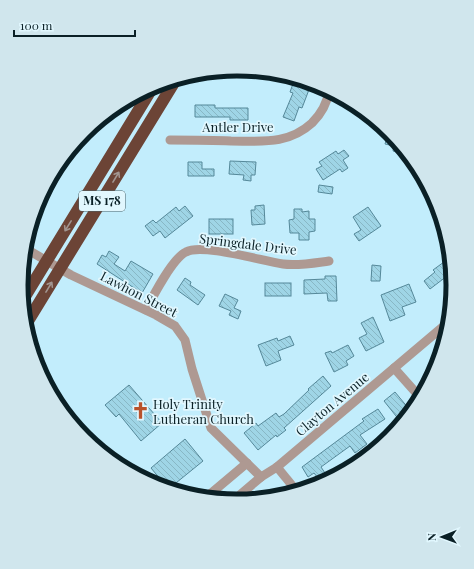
<svg xmlns="http://www.w3.org/2000/svg" width="474" height="569" font-family="'Playfair Display',serif">
<defs>
<pattern id="building-back-hatch" width="6" height="6" patternUnits="userSpaceOnUse"><rect width="6" height="6" fill="#9fd5e6"/><path d="M-1 5l2 2M0 0l6 6M5-1l2 2" fill="none" stroke="#88b7c5"/></pattern>
</defs>
<rect width="100%" height="100%" fill="#c2edfc"/>
<g fill="url(#building-back-hatch)" stroke="#589">
<path d="M 294,81 L 310,87 L 302,108 L 299,107 L 294,121 L 283,117 L 293,93 L 290,92 Z"/>
<path d="M 195,105 L 215,105 L 215,108 L 248,108 L 248,120 L 230,120 L 230,117 L 195,117 Z"/>
<path d="M 389,131 L 390,132 L 405,154 L 393,151 L 394,146 L 385,144 Z"/>
<path d="M 344,150 L 349,156 L 343,160 L 348,168 L 342,172 L 340,169 L 323,180 L 316,169 L 322,166 L 319,162 L 336,151 L 338,154 Z"/>
<path d="M 230,161 L 256,162 L 255,175 L 251,175 L 251,181 L 243,180 L 244,175 L 229,174 Z"/>
<path d="M 188,162 L 202,162 L 202,169 L 214,169 L 214,176 L 188,176 Z"/>
<path d="M 319,185 L 333,187 L 332,194 L 318,192 Z"/>
<path d="M 264,205 L 265,224 L 252,225 L 251,210 L 255,210 L 255,206 Z"/>
<path d="M 185,206 L 193,216 L 165,238 L 160,231 L 153,236 L 145,226 L 153,220 L 156,223 L 176,207 L 179,211 Z"/>
<path d="M 368,207 L 381,226 L 359,241 L 354,234 L 361,230 L 353,217 Z"/>
<path d="M 294,209 L 302,209 L 302,212 L 309,211 L 309,219 L 315,219 L 315,231 L 309,232 L 309,240 L 299,240 L 299,233 L 290,233 L 289,220 L 294,219 Z"/>
<rect x="209" y="219" width="24" height="15"/>
<path d="M 109,251 L 119,257 L 114,264 L 125,271 L 131,261 L 153,274 L 142,293 L 97,264 L 102,255 L 106,257 Z"/>
<path d="M 448,259 L 451,273 L 430,289 L 424,281 L 435,272 L 433,270 Z"/>
<path d="M 372,265 L 381,266 L 380,281 L 371,281 Z"/>
<path d="M 325,276 L 336,276 L 337,301 L 328,301 L 327,293 L 304,294 L 304,280 L 325,279 Z"/>
<path d="M 185,278 L 191,282 L 190,285 L 205,295 L 198,305 L 177,290 Z"/>
<rect x="265" y="283" width="26" height="13"/>
<path d="M 409,284 L 416,302 L 402,307 L 405,315 L 390,321 L 381,295 Z"/>
<path d="M 225,294 L 238,300 L 234,308 L 241,311 L 238,319 L 229,315 L 231,311 L 219,306 Z"/>
<path d="M 373,317 L 384,342 L 366,351 L 359,338 L 367,334 L 361,323 Z"/>
<path d="M 290,336 L 294,345 L 278,351 L 281,360 L 266,366 L 258,345 L 277,338 L 278,341 Z"/>
<path d="M 348,345 L 354,356 L 346,361 L 348,365 L 334,372 L 325,353 L 331,351 L 332,353 Z"/>
<path d="M 323,376 L 331,386 L 284,428 L 286,430 L 277,437 L 276,435 L 258,450 L 244,433 L 256,423 L 258,426 L 276,413 L 279,417 L 284,414 L 309,390 L 308,389 Z"/>
<path d="M 129,385 L 162,423 L 141,441 L 119,414 L 116,417 L 105,405 Z"/>
<path d="M 395,392 L 409,409 L 400,421 L 384,401 Z"/>
<path d="M 378,409 L 385,419 L 360,435 L 367,444 L 355,453 L 350,446 L 321,467 L 325,473 L 318,478 L 314,473 L 308,477 L 302,467 L 364,421 L 362,419 Z"/>
<path d="M 185,439 L 203,461 L 171,487 L 166,486 L 151,468 Z"/>
</g>
<g fill="none" stroke-linecap="round" stroke-linejoin="round">
<g stroke="#ae9992" stroke-width="9">
<path d="M 170,140 C 191,140 211,140 231,141 C 261,141 288,145 312,123 C 321,114 327,104 329,91"/>
<path d="M 28,250 L 71,275 L 156,315 L 175,326 L 185,340 L 192,369 L 211,428 L 261,477"/>
<path d="M 146,310 C 153,296 173,258 186,252 C 202,243 262,261 283,264 C 298,266 314,263 329,261"/>
<path d="M 394,368 L 418,395"/>
<path d="M 277,467 L 295,489"/>
<path d="M 209,495 L 247,463"/>
<path d="M 234,500 L 261,477 L 277,467 L 445,325"/>
</g>
<g stroke="#6c4436" stroke-width="12">
<path d="M 24,298 L 154,85"/>
<path d="M 28,321 L 175,81"/>
</g>
</g>
<defs><path id="oneway-shaft" d="M-6 0H5M1.5-3L5.5 0L1.5 3" fill="none" stroke-width="1.6" stroke-linecap="round" stroke-linejoin="round"/></defs>
<g stroke="#a19590">
<use href="#oneway-shaft" transform="translate(116 177) rotate(-59)"/>
<use href="#oneway-shaft" transform="translate(68 226) rotate(122)"/>
<use href="#oneway-shaft" transform="translate(49 287) rotate(-59)"/>
</g>
<defs>
<symbol id="church-bare" viewBox="-9 -9 18 18"><path d="M-1.2-6h2.4v3.5h3.3v2.4h-3.3V6h-2.4V-.1h-3.3v-2.4h3.3Z" fill="#b9522b" stroke="#e1f7fe" stroke-width="2.5" paint-order="stroke"/></symbol>
</defs>
<g fill-rule="evenodd">
<use href="#church-bare" x="128" y="398" width="25" height="25"/>
</g>
<g text-anchor="middle" stroke-width="3.5" stroke-linejoin="round" paint-order="stroke">
<rect fill="#e1f7fe" stroke="#4a6067" stroke-width="1" x="79" y="191" width="46" height="20" rx="3"/>
<g font-size="12" font-weight="bold" fill="#0a2026">
<text x="102" y="205">MS 178</text>
</g>
<g font-size="13" fill="#0a2026" stroke="#e1f7fe">
<text x="238" y="132">Antler Drive</text>
<text transform="translate(248 244) rotate(7)" y="5">Springdale Drive</text>
<text transform="translate(139 294) rotate(27)" y="5">Lawhon Street</text>
<text transform="translate(332 404) rotate(-40)" y="5">Clayton Avenue</text>
</g>
<g font-size="13" fill="#0a2026" stroke="#e1f7fe" text-anchor="start">
<text x="153" y="409">Holy Trinity<tspan x="153" dy="15">Lutheran Church</tspan></text>
</g>
</g>
<path d="M0 0H474V569H0ZM28 285a209 209 0 1 1 418 0a209 209 0 1 1-418 0Z" fill="#d0e6ed" fill-rule="evenodd"/>
<path fill="none" stroke="#0a2026" stroke-width="5" d="M28 285a209 209 0 1 1 418 0a209 209 0 1 1-418 0Z"/>
<g transform="translate(442 537) rotate(269)" stroke="#e1f7fe" stroke-width="3" paint-order="stroke">
<path d="M0-3L7 15L0 10L-7 15Z" fill="#0a2026"/>
<text y="-6" font-size="11" font-weight="bold" text-anchor="middle" fill="#0a2026">N</text>
</g>
<path d="M14 30v6h121v-6" fill="none" stroke="#0a2026" stroke-width="2"/>
<text x="20" y="30" font-size="12" fill="#0a2026" stroke="#e1f7fe" stroke-width="3" paint-order="stroke">100 m</text>
</svg>
